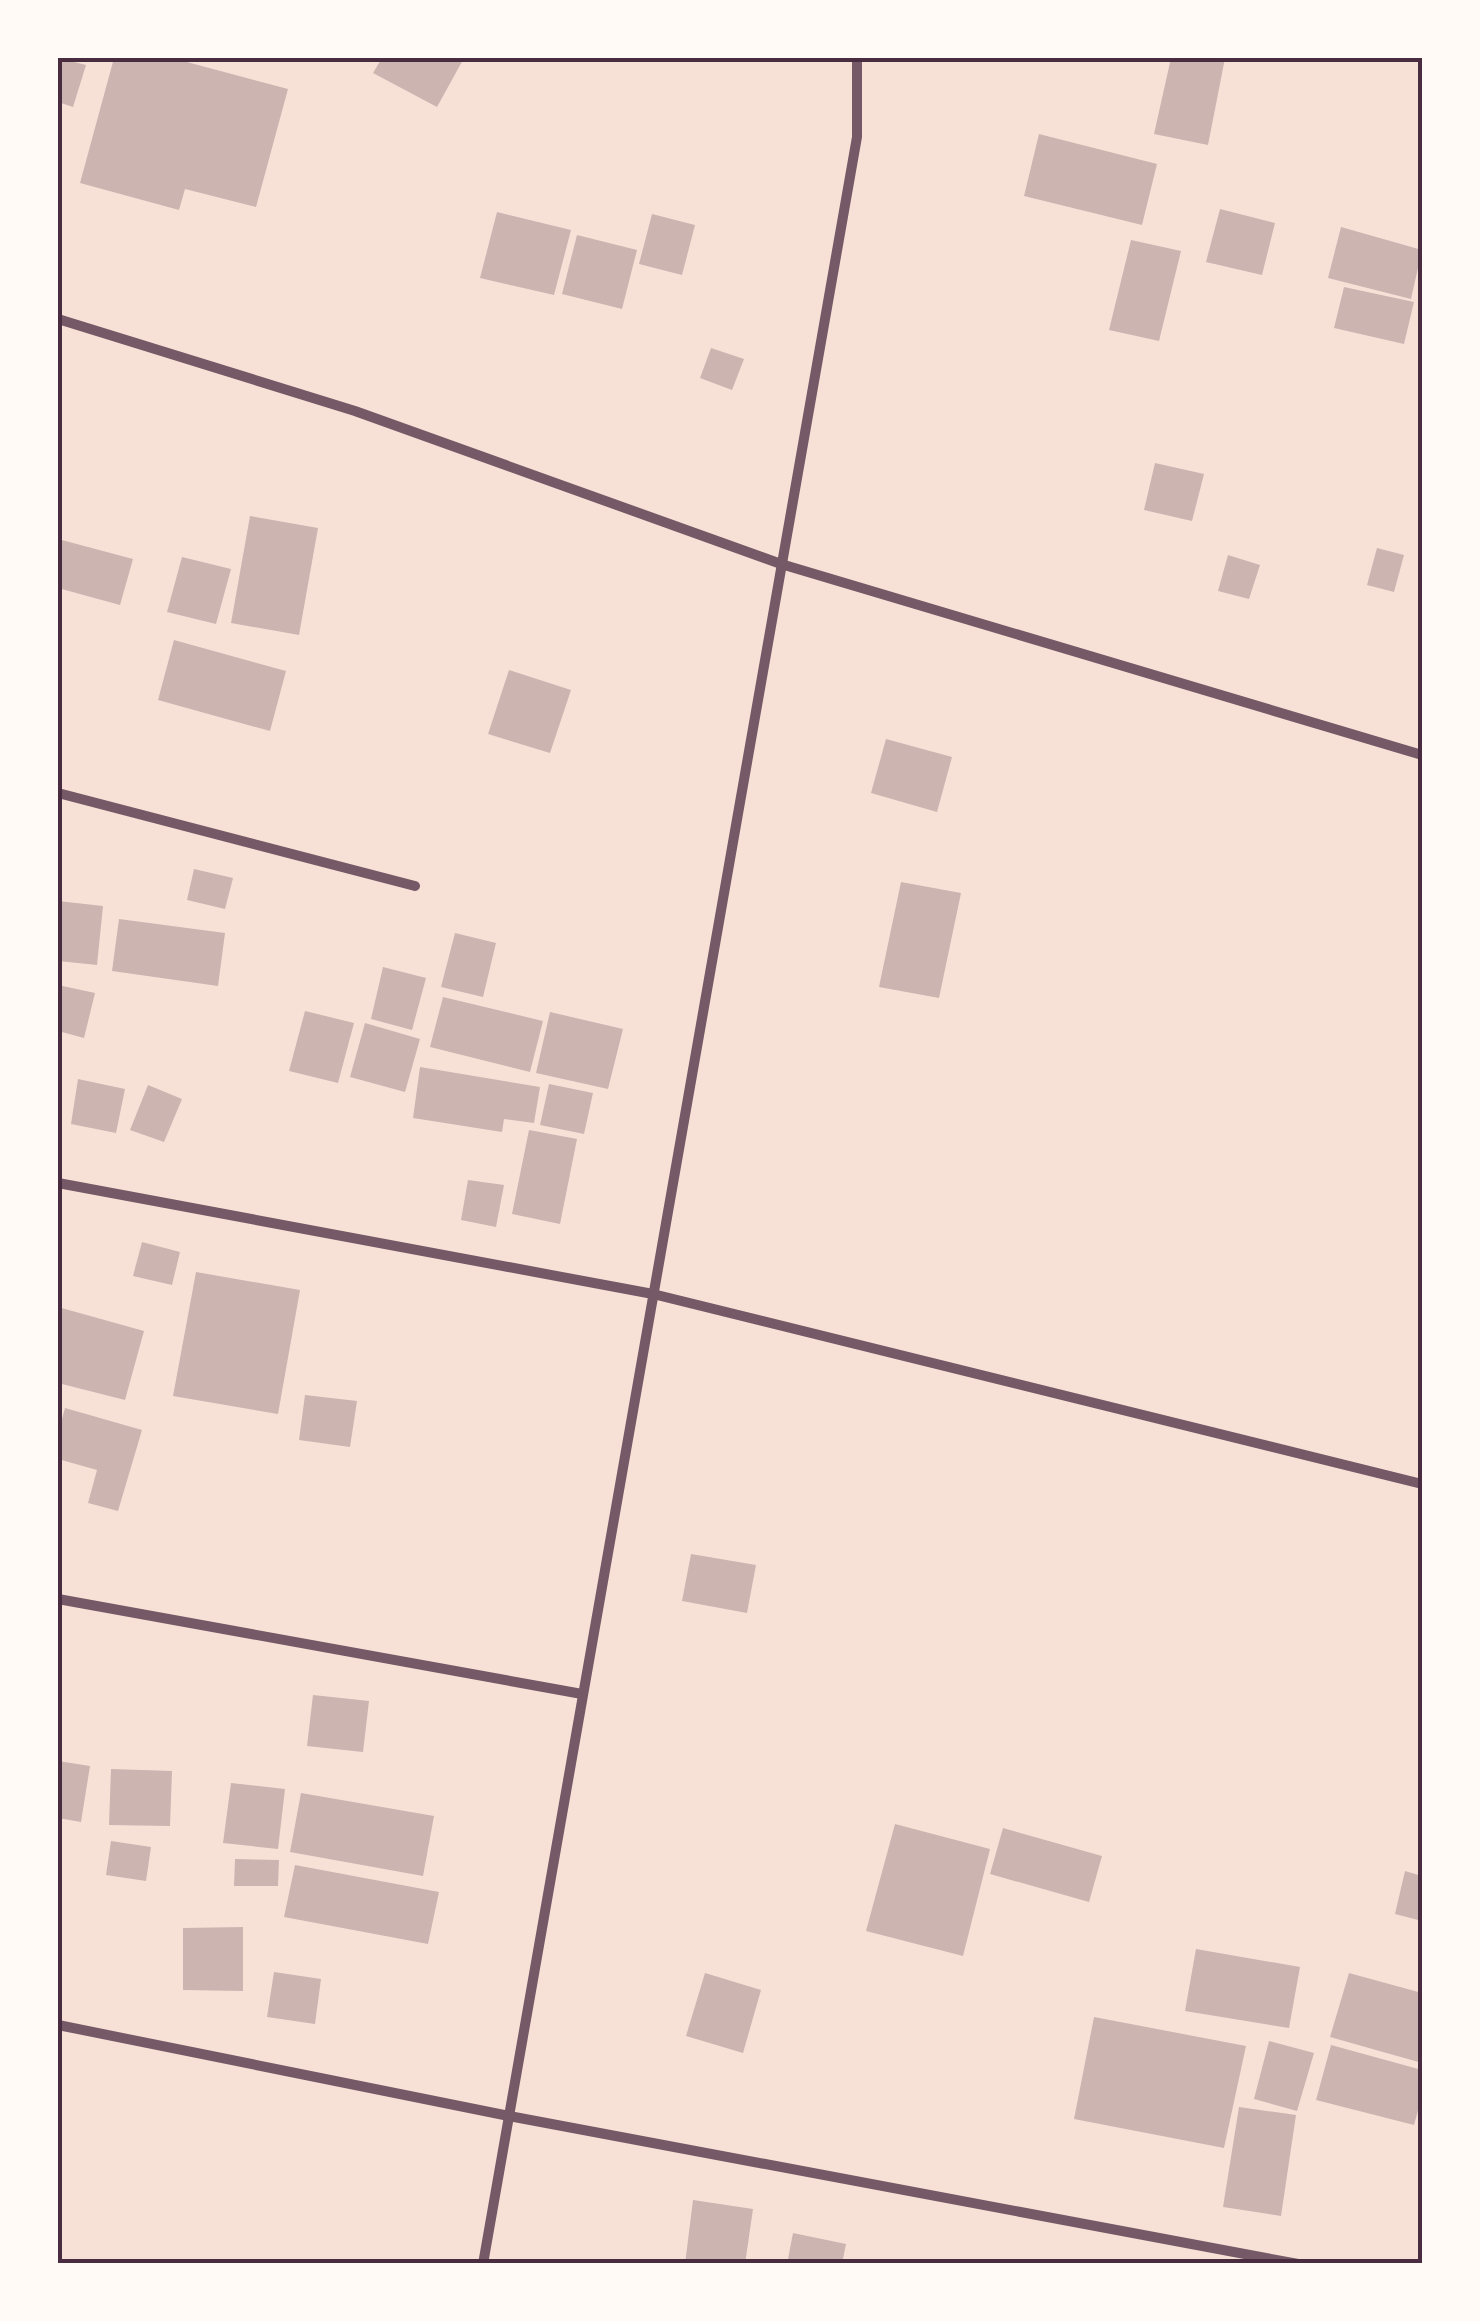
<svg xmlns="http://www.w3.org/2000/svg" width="1480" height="2321" font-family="'Work Sans',sans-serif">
<rect width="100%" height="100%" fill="#f7e1d7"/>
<g fill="#ccb4b1">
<path d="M 58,58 L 86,65 L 73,107 L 58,102 Z"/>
<path d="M 114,58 L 172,58 L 288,89 L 256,207 L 185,189 L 179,210 L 80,183 Z"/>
<path d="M 382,58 L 464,58 L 437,107 L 373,73 Z"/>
<path d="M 1171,58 L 1225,58 L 1208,145 L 1154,134 Z"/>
<path d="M 1039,134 L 1157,164 L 1142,225 L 1024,196 Z"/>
<path d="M 1220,209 L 1275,223 L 1262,275 L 1206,262 Z"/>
<path d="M 497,212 L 571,230 L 554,295 L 480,278 Z"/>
<path d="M 652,214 L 695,225 L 682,275 L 639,264 Z"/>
<path d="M 1341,227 L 1422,250 L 1411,299 L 1328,278 Z"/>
<path d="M 577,235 L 637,250 L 622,309 L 562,294 Z"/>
<path d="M 1131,240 L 1181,251 L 1159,341 L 1109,330 Z"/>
<path d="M 1344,287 L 1414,302 L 1404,344 L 1334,328 Z"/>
<path d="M 711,348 L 744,359 L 732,390 L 700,378 Z"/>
<path d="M 1155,463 L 1204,474 L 1192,521 L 1144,510 Z"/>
<path d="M 250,516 L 318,528 L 299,635 L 231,623 Z"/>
<path d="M 58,539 L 133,559 L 120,605 L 58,588 Z"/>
<path d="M 1377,548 L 1404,555 L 1394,592 L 1367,585 Z"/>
<path d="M 1228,555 L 1260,565 L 1249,599 L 1218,591 Z"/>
<path d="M 182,557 L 231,569 L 216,624 L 167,612 Z"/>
<path d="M 174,640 L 286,671 L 270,731 L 158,700 Z"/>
<path d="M 509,670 L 571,690 L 550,753 L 488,734 Z"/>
<path d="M 886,739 L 952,757 L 937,812 L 871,793 Z"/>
<path d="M 194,869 L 233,878 L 225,909 L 187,900 Z"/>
<path d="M 901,882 L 961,893 L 939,998 L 879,987 Z"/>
<path d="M 58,901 L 103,906 L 97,965 L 58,961 Z"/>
<path d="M 119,919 L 225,933 L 218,986 L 112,971 Z"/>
<path d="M 455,933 L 496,943 L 483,997 L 441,987 Z"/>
<path d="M 383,967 L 426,978 L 412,1030 L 371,1019 Z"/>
<path d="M 58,985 L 95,993 L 84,1038 L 58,1031 Z"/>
<path d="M 443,997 L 543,1021 L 530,1072 L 430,1047 Z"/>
<path d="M 305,1011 L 354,1023 L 338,1083 L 289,1071 Z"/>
<path d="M 550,1012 L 623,1029 L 608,1089 L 536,1073 Z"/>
<path d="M 365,1023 L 420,1039 L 405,1092 L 350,1077 Z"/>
<path d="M 420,1067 L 540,1087 L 534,1123 L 504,1119 L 502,1132 L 413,1118 Z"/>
<path d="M 78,1079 L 125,1089 L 116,1133 L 71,1124 Z"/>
<path d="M 549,1084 L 593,1093 L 584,1134 L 540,1125 Z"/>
<path d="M 148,1085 L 182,1099 L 164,1142 L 130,1130 Z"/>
<path d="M 529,1130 L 577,1139 L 560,1224 L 512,1214 Z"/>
<path d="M 468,1180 L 504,1185 L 496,1227 L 461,1220 Z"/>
<path d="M 142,1242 L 180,1252 L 172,1285 L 133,1276 Z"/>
<path d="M 196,1272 L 300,1290 L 278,1414 L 173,1396 Z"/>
<path d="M 58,1307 L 144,1331 L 125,1400 L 58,1383 Z"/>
<path d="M 305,1395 L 357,1401 L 350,1447 L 299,1440 Z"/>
<path d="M 65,1408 L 142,1430 L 118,1511 L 88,1503 L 97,1470 L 58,1459 L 58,1434 Z"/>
<path d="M 691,1554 L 756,1565 L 747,1613 L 682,1601 Z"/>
<path d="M 313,1695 L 369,1701 L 363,1752 L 307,1746 Z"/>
<path d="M 58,1761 L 90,1766 L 81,1822 L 58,1818 Z"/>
<path d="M 111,1769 L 172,1771 L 170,1826 L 109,1825 Z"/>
<path d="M 231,1783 L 285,1789 L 278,1849 L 223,1843 Z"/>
<path d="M 301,1793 L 434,1816 L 423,1876 L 290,1852 Z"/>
<path d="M 895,1824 L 990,1849 L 963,1956 L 866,1931 Z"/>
<path d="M 1003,1828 L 1102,1856 L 1089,1902 L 990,1874 Z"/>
<path d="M 111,1841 L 151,1847 L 146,1881 L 106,1875 Z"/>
<path d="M 235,1859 L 279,1860 L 278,1886 L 234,1886 Z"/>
<path d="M 295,1865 L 439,1892 L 428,1944 L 284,1917 Z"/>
<path d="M 1405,1871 L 1422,1876 L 1422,1921 L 1395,1914 Z"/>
<path d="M 243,1927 L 243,1991 L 183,1990 L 183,1928 Z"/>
<path d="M 1196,1949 L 1300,1967 L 1289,2028 L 1185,2011 Z"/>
<path d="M 274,1972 L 321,1979 L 315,2024 L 267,2017 Z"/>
<path d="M 705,1973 L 761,1990 L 743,2053 L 686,2036 Z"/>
<path d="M 1349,1973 L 1422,1993 L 1422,2063 L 1330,2037 Z"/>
<path d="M 1094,2017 L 1246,2046 L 1224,2148 L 1074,2119 Z"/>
<path d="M 1269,2041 L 1314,2053 L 1297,2111 L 1254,2099 Z"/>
<path d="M 1331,2045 L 1422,2070 L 1422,2096 L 1414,2125 L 1316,2100 Z"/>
<path d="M 1239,2107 L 1296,2115 L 1281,2216 L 1223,2207 Z"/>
<path d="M 693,2200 L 753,2209 L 745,2264 L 685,2264 Z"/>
<path d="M 793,2233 L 846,2244 L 842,2264 L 787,2264 Z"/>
</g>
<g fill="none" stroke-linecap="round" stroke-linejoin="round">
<g stroke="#755966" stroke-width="10">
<path d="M 58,319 L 355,411 L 781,564 L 1422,755"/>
<path d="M 58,793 L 415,886"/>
<path d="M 58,1183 L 653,1294 L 1422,1484"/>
<path d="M 58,1599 L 582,1694"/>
<path d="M 58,2025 L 509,2116 L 1298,2264"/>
<path d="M 483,2264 L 857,137 L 857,58"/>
</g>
</g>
<rect width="1480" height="2321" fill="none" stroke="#fffaf5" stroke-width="120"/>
<rect x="60" y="60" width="1360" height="2201" fill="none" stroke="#4a2c40" stroke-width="4"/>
</svg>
